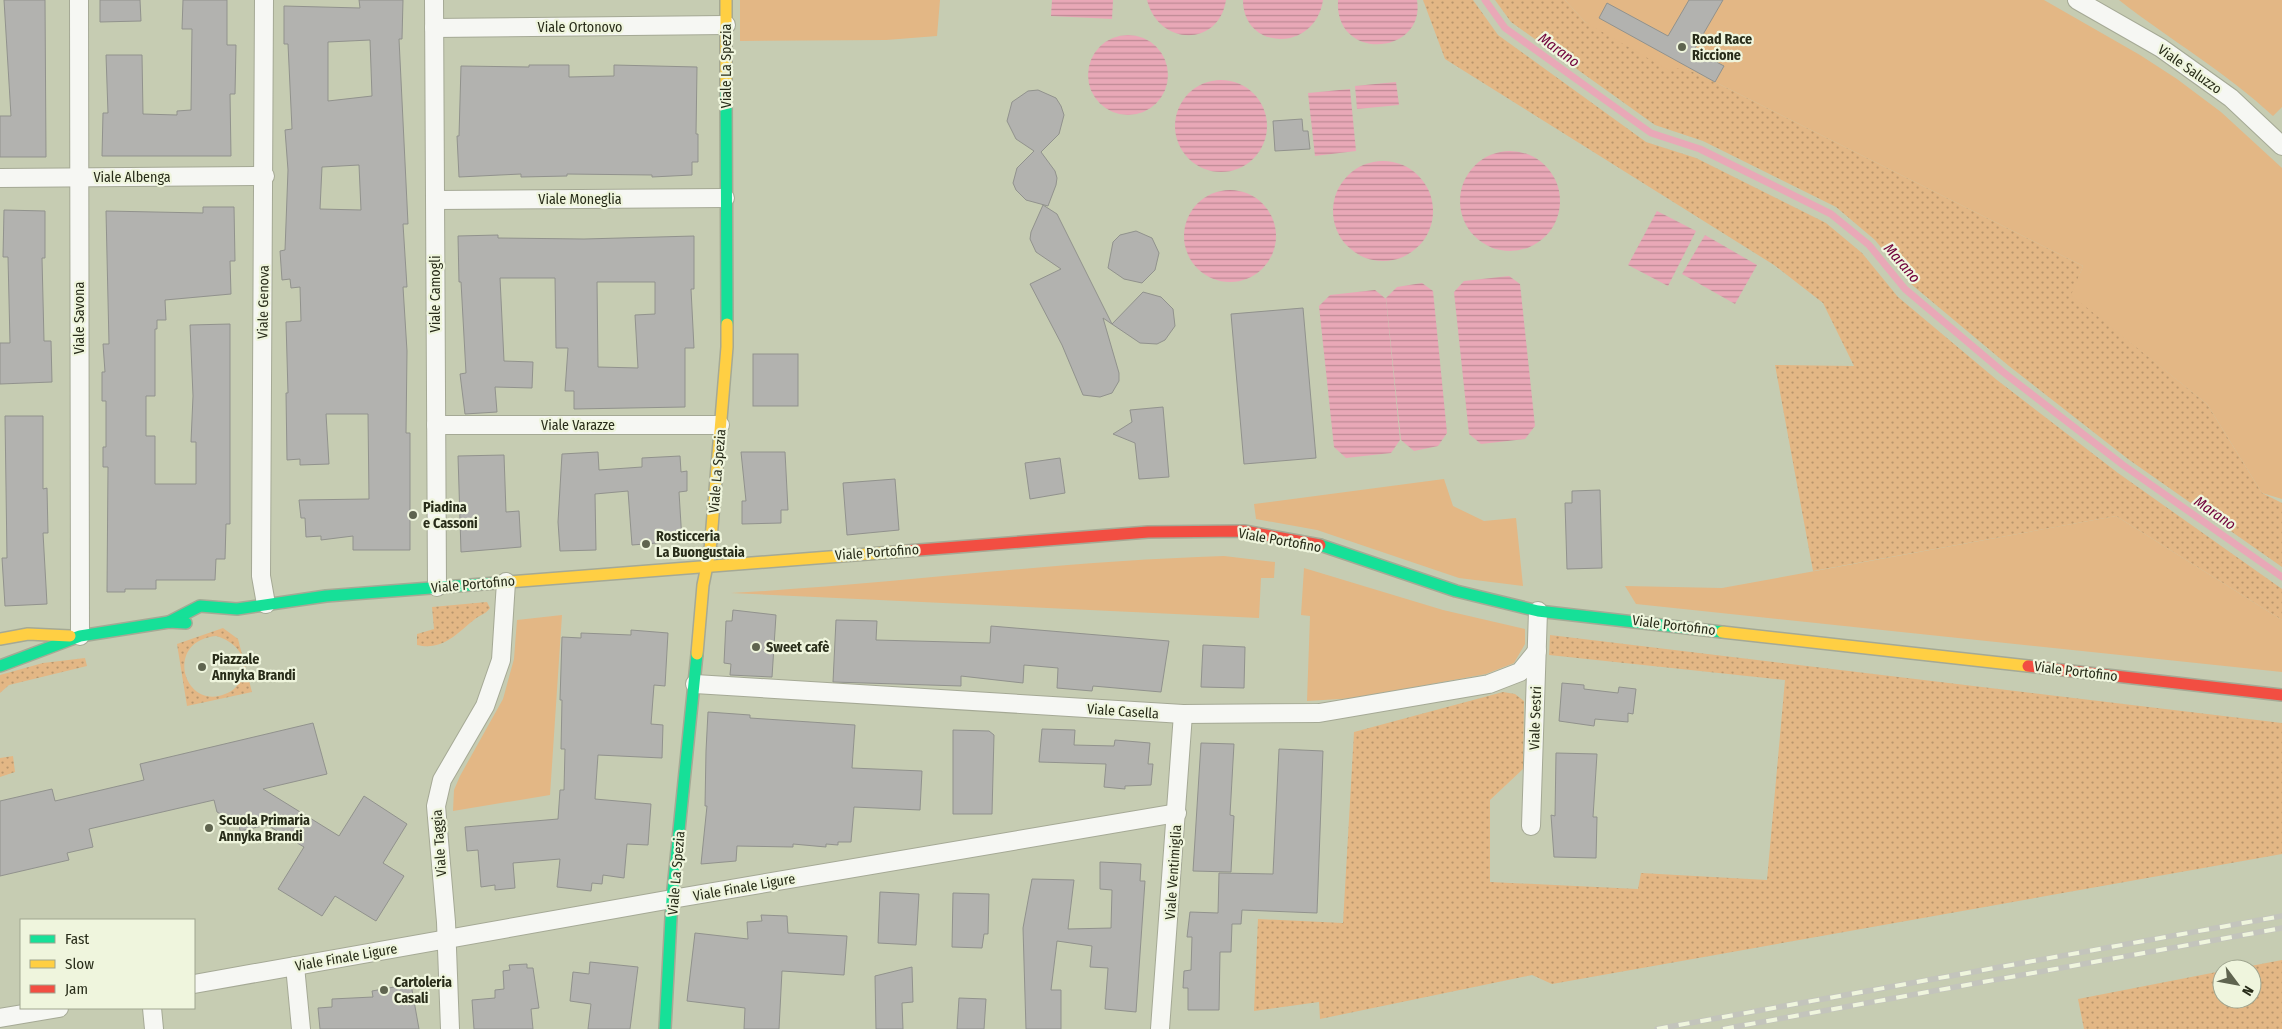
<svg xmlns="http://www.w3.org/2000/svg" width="2282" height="1029" font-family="'Fira Sans Condensed',sans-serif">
<defs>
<pattern id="grass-dots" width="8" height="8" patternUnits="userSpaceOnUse" patternTransform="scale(1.25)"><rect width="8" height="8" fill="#e3b785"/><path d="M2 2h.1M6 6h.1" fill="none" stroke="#b8956c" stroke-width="1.8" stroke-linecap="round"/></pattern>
<pattern id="water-rules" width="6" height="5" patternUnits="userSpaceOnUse" patternTransform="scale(1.25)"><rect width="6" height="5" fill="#e9a8b7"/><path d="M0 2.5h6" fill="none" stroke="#bd8994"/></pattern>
</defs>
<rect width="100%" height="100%" fill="#c6ccb2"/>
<g fill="url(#grass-dots)" fill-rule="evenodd">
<path d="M 1423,0 L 1473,0 L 1498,35 L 1646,142 L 1696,158 L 1826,223 L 1862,253 L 1898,297 L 1997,380 L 2118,473 L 2282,589 L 2282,620 L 2116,516 L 1813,571 L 1775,365 L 1854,366 L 1823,303 L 1774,265 L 1445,59 Z"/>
<path d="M 1495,0 L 1565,0 L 1585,22 L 1717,83 L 2083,266 L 2072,295 L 2207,404 L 2262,493 L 2282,503 L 2282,567 L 2128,459 L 2009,366 L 1911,284 L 1875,240 L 1836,207 L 1703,141 L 1655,125 L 1511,22 Z"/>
<path d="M 487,602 L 490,608 C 485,615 481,614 475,619 C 456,634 443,651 417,645 L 417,634 L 434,629 L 432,607 Z"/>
<path d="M 223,628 L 238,639 L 252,692 L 187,706 L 177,644 ZM 216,636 C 235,641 251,658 241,679 C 238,686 232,692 225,694 C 184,711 163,641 216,636 Z"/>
<path d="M 1550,635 L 2282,723 L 2282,854 L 1552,984 L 1532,975 L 1320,1019 L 1319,1002 L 1254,1011 L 1258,919 L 1343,923 L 1354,732 L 1503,692 L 1515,694 L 1524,701 L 1523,769 L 1490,800 L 1490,882 L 1638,889 L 1641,873 L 1767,880 L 1785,680 L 1549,655 Z"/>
<path d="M 85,658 L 87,666 L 9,685 L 0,693 L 0,675 L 43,663 Z"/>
<path d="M 13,756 L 15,772 L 0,777 L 0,758 Z"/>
<path d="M 2282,960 L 2282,1029 L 2084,1029 L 2078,999 L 2222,971 L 2222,999 L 2252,999 L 2252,969 L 2235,969 Z"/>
</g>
<g fill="#e3b785">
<path d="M 740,0 L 940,0 L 937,36 L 886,40 L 740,41 Z"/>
<path d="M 1565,0 L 2044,0 L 2140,55 L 2177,79 L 2221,112 L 2282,168 L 2282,499 L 2262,493 L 2207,404 L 2071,295 L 2083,266 L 1717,83 L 1682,67 L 1670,71 L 1585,22 Z"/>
<path d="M 2119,0 L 2282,0 L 2282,107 L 2273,116 C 2226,72 2170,40 2119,0 Z"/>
<path d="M 1444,479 L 1453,506 L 1484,521 L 1516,518 L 1523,586 L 1459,578 L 1317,530 L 1256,519 L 1254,504 Z"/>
<path d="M 2116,516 L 2282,620 L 2282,672 L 1636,604 L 1625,586 L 1722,588 Z"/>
<path d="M 1224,556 L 1275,562 L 1274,578 L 1261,578 L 1259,618 L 731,593 C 895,584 1059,561 1224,556 Z"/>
<path d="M 1304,568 L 1443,610 L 1525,629 L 1525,644 L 1514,663 L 1486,674 L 1355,698 L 1307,701 L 1310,616 L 1301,615 Z"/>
<path d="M 562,615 L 550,795 L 453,811 L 454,790 L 460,776 L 503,699 L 514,659 L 517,620 Z"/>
</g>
<g fill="url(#water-rules)">
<path d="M 1052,0 L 1113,0 L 1112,19 L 1051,16 Z"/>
<path d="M 1147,0 L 1226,0 C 1219,47 1159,47 1147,0 Z"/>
<path d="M 1243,0 L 1323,0 C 1315,53 1243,51 1243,0 Z"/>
<path d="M 1338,0 L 1417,0 C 1426,55 1334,63 1338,0 Z"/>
<circle cx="1128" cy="75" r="40"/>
<circle cx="1221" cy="126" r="46"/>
<path d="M 1396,82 L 1399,105 L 1357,109 L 1355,86 Z"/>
<path d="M 1350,89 L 1356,151 L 1315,156 L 1308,93 Z"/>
<circle cx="1510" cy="201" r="50"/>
<circle cx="1383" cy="211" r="50"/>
<circle cx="1230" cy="236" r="46"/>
<path d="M 1657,211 L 1696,231 L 1668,286 L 1628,265 Z"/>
<path d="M 1705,235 L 1757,265 L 1735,304 L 1682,274 Z"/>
<path d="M 1509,276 L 1520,284 L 1535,426 L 1525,439 L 1481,444 L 1469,434 L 1454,292 L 1464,281 Z"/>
<path d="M 1422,283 L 1433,291 L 1447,433 L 1438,446 L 1414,451 L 1401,440 L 1386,298 L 1397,287 Z"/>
<path d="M 1375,290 L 1386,299 L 1400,440 L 1391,453 L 1346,458 L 1334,447 L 1319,306 L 1330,295 Z"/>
</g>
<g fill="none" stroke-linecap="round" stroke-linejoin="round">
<path stroke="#e9a8b7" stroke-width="7" d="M 1485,0 L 1505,28 L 1651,133 L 1700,149 L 1831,214 L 1869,245 L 1905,289 L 2003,372 L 2123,465 L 2282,577"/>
</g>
<g fill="#b2b2af" stroke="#91928d" fill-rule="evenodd">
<path d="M 4,0 L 45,0 L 46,157 L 0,157 L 0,116 L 11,116 Z"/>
<path d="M 100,0 L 140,0 L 141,21 L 100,22 Z"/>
<path d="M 183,0 L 227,0 L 227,45 L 236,45 L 235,94 L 230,94 L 231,156 L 102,156 L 103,113 L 108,113 L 106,55 L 142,55 L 143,114 L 177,115 L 177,111 L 191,110 L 192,29 L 182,29 Z"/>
<path d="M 359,0 L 403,0 L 402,39 L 399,39 L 408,224 L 403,224 L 407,287 L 403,287 L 407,351 L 406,433 L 410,433 L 410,550 L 353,550 L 353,536 L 321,540 L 321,536 L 306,537 L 305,518 L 301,518 L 299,500 L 369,499 L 368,414 L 326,414 L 329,464 L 300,465 L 300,459 L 287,460 L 286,393 L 288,393 L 286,322 L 301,321 L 300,287 L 291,288 L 290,279 L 282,280 L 280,251 L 285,250 L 288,170 L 285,130 L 292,129 L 288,44 L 284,44 L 284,6 L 360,8 ZM 370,40 L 372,96 L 328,101 L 328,42 ZM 359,165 L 361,210 L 320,209 L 322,167 Z"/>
<path d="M 1689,0 L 1723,0 L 1694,50 L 1724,66 L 1715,82 L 1599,18 L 1607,3 L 1668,36 Z"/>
<path d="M 529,65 L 569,65 L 569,77 L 614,76 L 614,65 L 697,67 L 696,134 L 698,134 L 698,162 L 692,162 L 692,175 L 652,177 L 652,175 L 567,174 L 567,176 L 521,177 L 521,174 L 459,177 L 457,136 L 459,136 L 461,66 L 529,67 Z"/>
<path d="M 1038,90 L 1056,98 L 1061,106 L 1064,115 L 1059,134 L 1041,152 L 1055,171 L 1057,178 L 1056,185 L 1048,206 L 1026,200 L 1016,190 L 1013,183 L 1017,168 L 1034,151 L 1016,139 L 1007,121 L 1012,102 L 1028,91 Z"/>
<path d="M 1302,119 L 1303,131 L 1308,131 L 1310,149 L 1275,151 L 1273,121 Z"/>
<path d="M 1043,205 L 1057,214 L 1112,324 L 1143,292 L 1161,297 L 1173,309 L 1175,326 L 1165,340 L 1157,344 L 1140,343 L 1103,318 L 1119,373 L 1119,381 L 1112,393 L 1100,397 L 1083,395 L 1062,345 L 1030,284 L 1061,269 L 1036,252 L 1030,239 L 1031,232 Z"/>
<path d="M 203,207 L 234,207 L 235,261 L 230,261 L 231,294 L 165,300 L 166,320 L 157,320 L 157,329 L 155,329 L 155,396 L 146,396 L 146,436 L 155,436 L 155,484 L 196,484 L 196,442 L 191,442 L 193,396 L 190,325 L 230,324 L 230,524 L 226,524 L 225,559 L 216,559 L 215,580 L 156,580 L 156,589 L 125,589 L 125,592 L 107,592 L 108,467 L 103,467 L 103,447 L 106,447 L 106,401 L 102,401 L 102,372 L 105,372 L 103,344 L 109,344 L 106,211 L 203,213 Z"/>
<path d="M 4,210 L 45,211 L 45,258 L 42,258 L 44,341 L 51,341 L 52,382 L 0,384 L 0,343 L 10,343 L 8,257 L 3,257 Z"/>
<path d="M 1136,231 L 1152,238 L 1159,253 L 1155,270 L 1142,283 L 1124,279 L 1108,268 L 1113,242 L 1120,235 Z"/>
<path d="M 498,235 L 498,238 L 584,239 L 694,236 L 694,289 L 691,289 L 694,348 L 685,348 L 685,407 L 574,409 L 574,391 L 565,391 L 568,348 L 556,348 L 555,278 L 500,278 L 504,361 L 533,362 L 532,388 L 495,387 L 497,412 L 465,414 L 460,374 L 466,373 L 461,282 L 459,282 L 458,236 ZM 597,282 L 655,282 L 655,314 L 635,315 L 638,368 L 598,367 Z"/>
<path d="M 1303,308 L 1316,458 L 1244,464 L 1231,314 Z"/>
<rect x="753" y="354" width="45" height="52"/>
<path d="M 1163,407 L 1169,477 L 1139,479 L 1135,443 L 1113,434 L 1132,422 L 1130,410 Z"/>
<path d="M 5,416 L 43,416 L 43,489 L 47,488 L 48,533 L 43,533 L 47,604 L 5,606 L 2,558 L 7,558 Z"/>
<path d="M 598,452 L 599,470 L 642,467 L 642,458 L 680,456 L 681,472 L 687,471 L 687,491 L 679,492 L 682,541 L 632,545 L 628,491 L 595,494 L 596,550 L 560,551 L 558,522 L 562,454 Z"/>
<path d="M 741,452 L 785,452 L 788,510 L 781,510 L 781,523 L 742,524 L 742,501 L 746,501 Z"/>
<path d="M 504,455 L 506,512 L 519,511 L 521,547 L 461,552 L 458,456 Z"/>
<path d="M 1060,458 L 1065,493 L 1030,499 L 1025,463 Z"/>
<path d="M 895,479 L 899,530 L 847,535 L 843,483 Z"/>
<path d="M 1600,490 L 1602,568 L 1567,569 L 1565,503 L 1572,503 L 1572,491 Z"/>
<path d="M 733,610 L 776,615 L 772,677 L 730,675 L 731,664 L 724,663 L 726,621 L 732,621 Z"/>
<path d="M 836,620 L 877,621 L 876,640 L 990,643 L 991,626 L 1169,641 L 1161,692 L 1093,686 L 1092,691 L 1057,688 L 1058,668 L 1024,665 L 1023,683 L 961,676 L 961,686 L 833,682 Z"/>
<path d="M 631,630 L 668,633 L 665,686 L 654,685 L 651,724 L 663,725 L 662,758 L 598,755 L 595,799 L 651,804 L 648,845 L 627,844 L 624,878 L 603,875 L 602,884 L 592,883 L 591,891 L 557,887 L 560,859 L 513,863 L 515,888 L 495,890 L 495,885 L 481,887 L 478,850 L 467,851 L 465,827 L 558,819 L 560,790 L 564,790 L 565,749 L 561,749 L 562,700 L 560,700 L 562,637 L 581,638 L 581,633 L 631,635 Z"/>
<path d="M 1203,645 L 1245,647 L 1244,688 L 1201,687 Z"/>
<path d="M 1562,683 L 1584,685 L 1584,689 L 1618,693 L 1619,687 L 1636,689 L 1633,714 L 1628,713 L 1628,722 L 1595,719 L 1594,726 L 1559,721 Z"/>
<path d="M 708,712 L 750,715 L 750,718 L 855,725 L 852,768 L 922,771 L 920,810 L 854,807 L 851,842 L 838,842 L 838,845 L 826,844 L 826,847 L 793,844 L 793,847 L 737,846 L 736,861 L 701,864 L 707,806 L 705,806 L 706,751 Z"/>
<path d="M 313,723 L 327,774 L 263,789 L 339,836 L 364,796 L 407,824 L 383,863 L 404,876 L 376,921 L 335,896 L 322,916 L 278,889 L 304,847 L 267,825 L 240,831 L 239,824 L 217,812 L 214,800 L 89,829 L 93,847 L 67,853 L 69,860 L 0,876 L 0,801 L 52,789 L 55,801 L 144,780 L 140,764 Z"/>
<path d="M 1042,729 L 1075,730 L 1074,745 L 1114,746 L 1115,740 L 1150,743 L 1148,764 L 1153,764 L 1151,785 L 1125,786 L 1125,789 L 1104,787 L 1106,764 L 1039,762 Z"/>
<path d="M 953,730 L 989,731 L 994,735 L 992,814 L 953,814 Z"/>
<path d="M 1201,743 L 1234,744 L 1230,815 L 1234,816 L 1231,872 L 1193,871 Z"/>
<path d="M 1279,749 L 1323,751 L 1317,913 L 1242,910 L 1241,924 L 1232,924 L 1231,952 L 1220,952 L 1219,1010 L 1188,1010 L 1188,988 L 1183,988 L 1184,971 L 1191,970 L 1192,937 L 1187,937 L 1190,912 L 1218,913 L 1219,873 L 1273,874 Z"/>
<path d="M 1556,753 L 1597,754 L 1593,817 L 1597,817 L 1596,858 L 1554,857 L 1551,815 L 1555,816 Z"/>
<path d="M 1100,862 L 1141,864 L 1140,881 L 1145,881 L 1136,1012 L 1105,1009 L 1108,968 L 1090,967 L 1092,946 L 1057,941 L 1051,990 L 1061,990 L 1061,1029 L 1026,1029 L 1023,928 L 1032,879 L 1074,880 L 1068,929 L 1111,928 L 1112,890 L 1100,889 Z"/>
<path d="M 880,892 L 919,894 L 916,945 L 878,943 Z"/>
<path d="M 953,893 L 989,894 L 988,934 L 984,934 L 982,948 L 952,947 Z"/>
<path d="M 761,915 L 787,916 L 788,933 L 847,936 L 844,975 L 782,971 L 779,1029 L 744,1029 L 745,1008 L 687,1001 L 695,933 L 748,939 L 747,922 L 762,921 Z"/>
<path d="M 590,962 L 638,967 L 630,1029 L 588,1029 L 591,1004 L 570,1001 L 573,972 L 589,974 Z"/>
<path d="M 527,964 L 527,968 L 533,968 L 539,1008 L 531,1009 L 533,1029 L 474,1029 L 472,1000 L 495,998 L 495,990 L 504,989 L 503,971 L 510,970 L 509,965 Z"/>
<path d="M 912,967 L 913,1002 L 902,1003 L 903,1029 L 876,1029 L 875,976 Z"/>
<path d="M 411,984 L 419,1029 L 320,1029 L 318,1008 L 332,1007 L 332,999 L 373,997 L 372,991 Z"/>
<path d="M 959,998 L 986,999 L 984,1029 L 957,1029 Z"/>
</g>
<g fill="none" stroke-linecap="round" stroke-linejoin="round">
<defs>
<g id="street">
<path d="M 79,0 L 80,636"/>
<path d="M 264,0 L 261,576 L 266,604"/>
<path d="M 434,0 L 437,587"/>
<path d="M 2077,0 L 2161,48 L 2231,98 L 2282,146"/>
<path d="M 434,28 L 726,25"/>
<path d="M 0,178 L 265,176"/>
<path d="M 435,200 L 725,198"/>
<path d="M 436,425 L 720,425"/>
<path d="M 695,684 L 1183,714 L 1319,713 L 1489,684 L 1520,672 L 1537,651"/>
<path d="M 1531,826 L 1538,611"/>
<path d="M 295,966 L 301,1029"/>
<path d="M 194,984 L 672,899 L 1177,813"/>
<path d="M 152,1008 L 154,1029"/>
<path d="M 0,1018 L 59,1008"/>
<path d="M 450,1029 L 446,922 L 436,806 L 442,780 L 485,706 L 501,660 L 506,582"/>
<path d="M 1160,1029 L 1183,714"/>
</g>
<g id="fast">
<path d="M 726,89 L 727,324"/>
<path d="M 1320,545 L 1456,591 L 1538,611 L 1722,632"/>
<path d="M 169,622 L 200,606 L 237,609 L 326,596 L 496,583"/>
<path d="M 0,666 L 80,636 L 169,622 L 186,623"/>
<path d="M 665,1029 L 672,899 L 697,654"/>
</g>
<g id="slow">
<path d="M 726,0 L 726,89"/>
<path d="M 496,583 L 906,551"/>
<path d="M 1722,632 L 2028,666"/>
<path d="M 0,639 L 28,634 L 70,636"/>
<path d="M 697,654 L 703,585 L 710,551 L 727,347 L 727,324"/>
</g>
<g id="jam">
<path d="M 906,551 L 1148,532 L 1244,531 L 1320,545"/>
<path d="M 2028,666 L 2282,695"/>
</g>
</defs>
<use href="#street" stroke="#a5a995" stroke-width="20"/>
<use href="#fast" stroke="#a5a995" stroke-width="14"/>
<use href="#slow" stroke="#a5a995" stroke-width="14"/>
<use href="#jam" stroke="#a5a995" stroke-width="14"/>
<use href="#street" stroke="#f6f7f3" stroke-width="18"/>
<use href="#fast" stroke="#16e098" stroke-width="11"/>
<use href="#slow" stroke="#ffcf43" stroke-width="11"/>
<use href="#jam" stroke="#f24e42" stroke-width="11"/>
<defs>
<g id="rail">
<path d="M 1657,1029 L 2282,916"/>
<path d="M 1723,1029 L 2282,928"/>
</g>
</defs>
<use href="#rail" stroke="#c3c4bc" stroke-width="5.5"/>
<use href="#rail" stroke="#eff5dd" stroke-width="4" stroke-dasharray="11" stroke-linecap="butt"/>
</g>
<g fill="#5f644f" stroke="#eff5dd" stroke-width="2">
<circle cx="1682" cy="47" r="5"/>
<circle cx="413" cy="515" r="5"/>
<circle cx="646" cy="544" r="5"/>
<circle cx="756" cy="647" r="5"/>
<circle cx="202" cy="667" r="5"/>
<circle cx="209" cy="828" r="5"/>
<circle cx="384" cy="990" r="5"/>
</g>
<g text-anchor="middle" stroke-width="4.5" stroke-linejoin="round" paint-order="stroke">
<g font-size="14" fill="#282c19" stroke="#eff5dd">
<text x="580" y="32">Viale Ortonovo</text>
<text transform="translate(726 66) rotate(-90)" y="5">Viale La Spezia</text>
<text transform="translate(2190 69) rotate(35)" y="5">Viale Saluzzo</text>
<text x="132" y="182">Viale Albenga</text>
<text x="580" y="204">Viale Moneglia</text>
<text transform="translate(435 294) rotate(-90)" y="5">Viale Camogli</text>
<text transform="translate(263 302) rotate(-89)" y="5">Viale Genova</text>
<text transform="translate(79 318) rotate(-90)" y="5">Viale Savona</text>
<text x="578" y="430">Viale Varazze</text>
<text transform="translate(717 471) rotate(-85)" y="5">Viale La Spezia</text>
<text transform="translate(1280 540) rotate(10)" y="5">Viale Portofino</text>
<text transform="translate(877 552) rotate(-4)" y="5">Viale Portofino</text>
<text transform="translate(473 584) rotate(-5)" y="5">Viale Portofino</text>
<text transform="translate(1674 625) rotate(7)" y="5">Viale Portofino</text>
<text transform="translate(2076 671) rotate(7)" y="5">Viale Portofino</text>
<text transform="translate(1123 711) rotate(4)" y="5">Viale Casella</text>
<text transform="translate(1535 718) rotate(-88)" y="5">Viale Sestri</text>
<text transform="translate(439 843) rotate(-94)" y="5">Viale Taggia</text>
<text transform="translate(1173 872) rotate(-86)" y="5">Viale Ventimiglia</text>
<text transform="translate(676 873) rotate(-85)" y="5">Viale La Spezia</text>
<text transform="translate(744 887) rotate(-10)" y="5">Viale Finale Ligure</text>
<text transform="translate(346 957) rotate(-10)" y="5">Viale Finale Ligure</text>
</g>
<g font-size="14" font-weight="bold" fill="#282c19" stroke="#eff5dd" text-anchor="start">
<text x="1692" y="44">Road Race<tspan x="1692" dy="16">Riccione</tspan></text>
<text x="423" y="512">Piadina<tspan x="423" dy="16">e Cassoni</tspan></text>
<text x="656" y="541">Rosticceria<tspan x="656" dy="16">La Buongustaia</tspan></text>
<text x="766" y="652">Sweet cafè</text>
<text x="212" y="664">Piazzale<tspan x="212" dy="16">Annyka Brandi</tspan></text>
<text x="219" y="825">Scuola Primaria<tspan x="219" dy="16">Annyka Brandi</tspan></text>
<text x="394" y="987">Cartoleria<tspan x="394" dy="16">Casali</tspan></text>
</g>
<g font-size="15" font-style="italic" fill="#70003b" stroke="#eff5dd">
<text transform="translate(1559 50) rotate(36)" y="5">Marano</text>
<text transform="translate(1902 263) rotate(49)" y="5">Marano</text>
<text transform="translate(2215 513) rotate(35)" y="5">Marano</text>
</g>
</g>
<rect x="20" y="919" width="175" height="90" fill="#eff5dd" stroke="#9fa58f"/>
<rect x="30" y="935" width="25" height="8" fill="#16e098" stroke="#9fa58f"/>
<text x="65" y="944" font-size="15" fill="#282c19">Fast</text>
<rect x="30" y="960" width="25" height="8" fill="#ffcf43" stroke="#9fa58f"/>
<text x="65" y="969" font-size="15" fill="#282c19">Slow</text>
<rect x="30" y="985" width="25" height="8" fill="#f24e42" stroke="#9fa58f"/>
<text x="65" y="994" font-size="15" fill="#282c19">Jam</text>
<g transform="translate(2237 984) rotate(122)"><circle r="24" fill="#eff5dd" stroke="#9fa58f"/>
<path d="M0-4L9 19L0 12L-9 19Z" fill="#5f644f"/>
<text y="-8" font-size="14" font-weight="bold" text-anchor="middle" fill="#282c19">N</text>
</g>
</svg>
